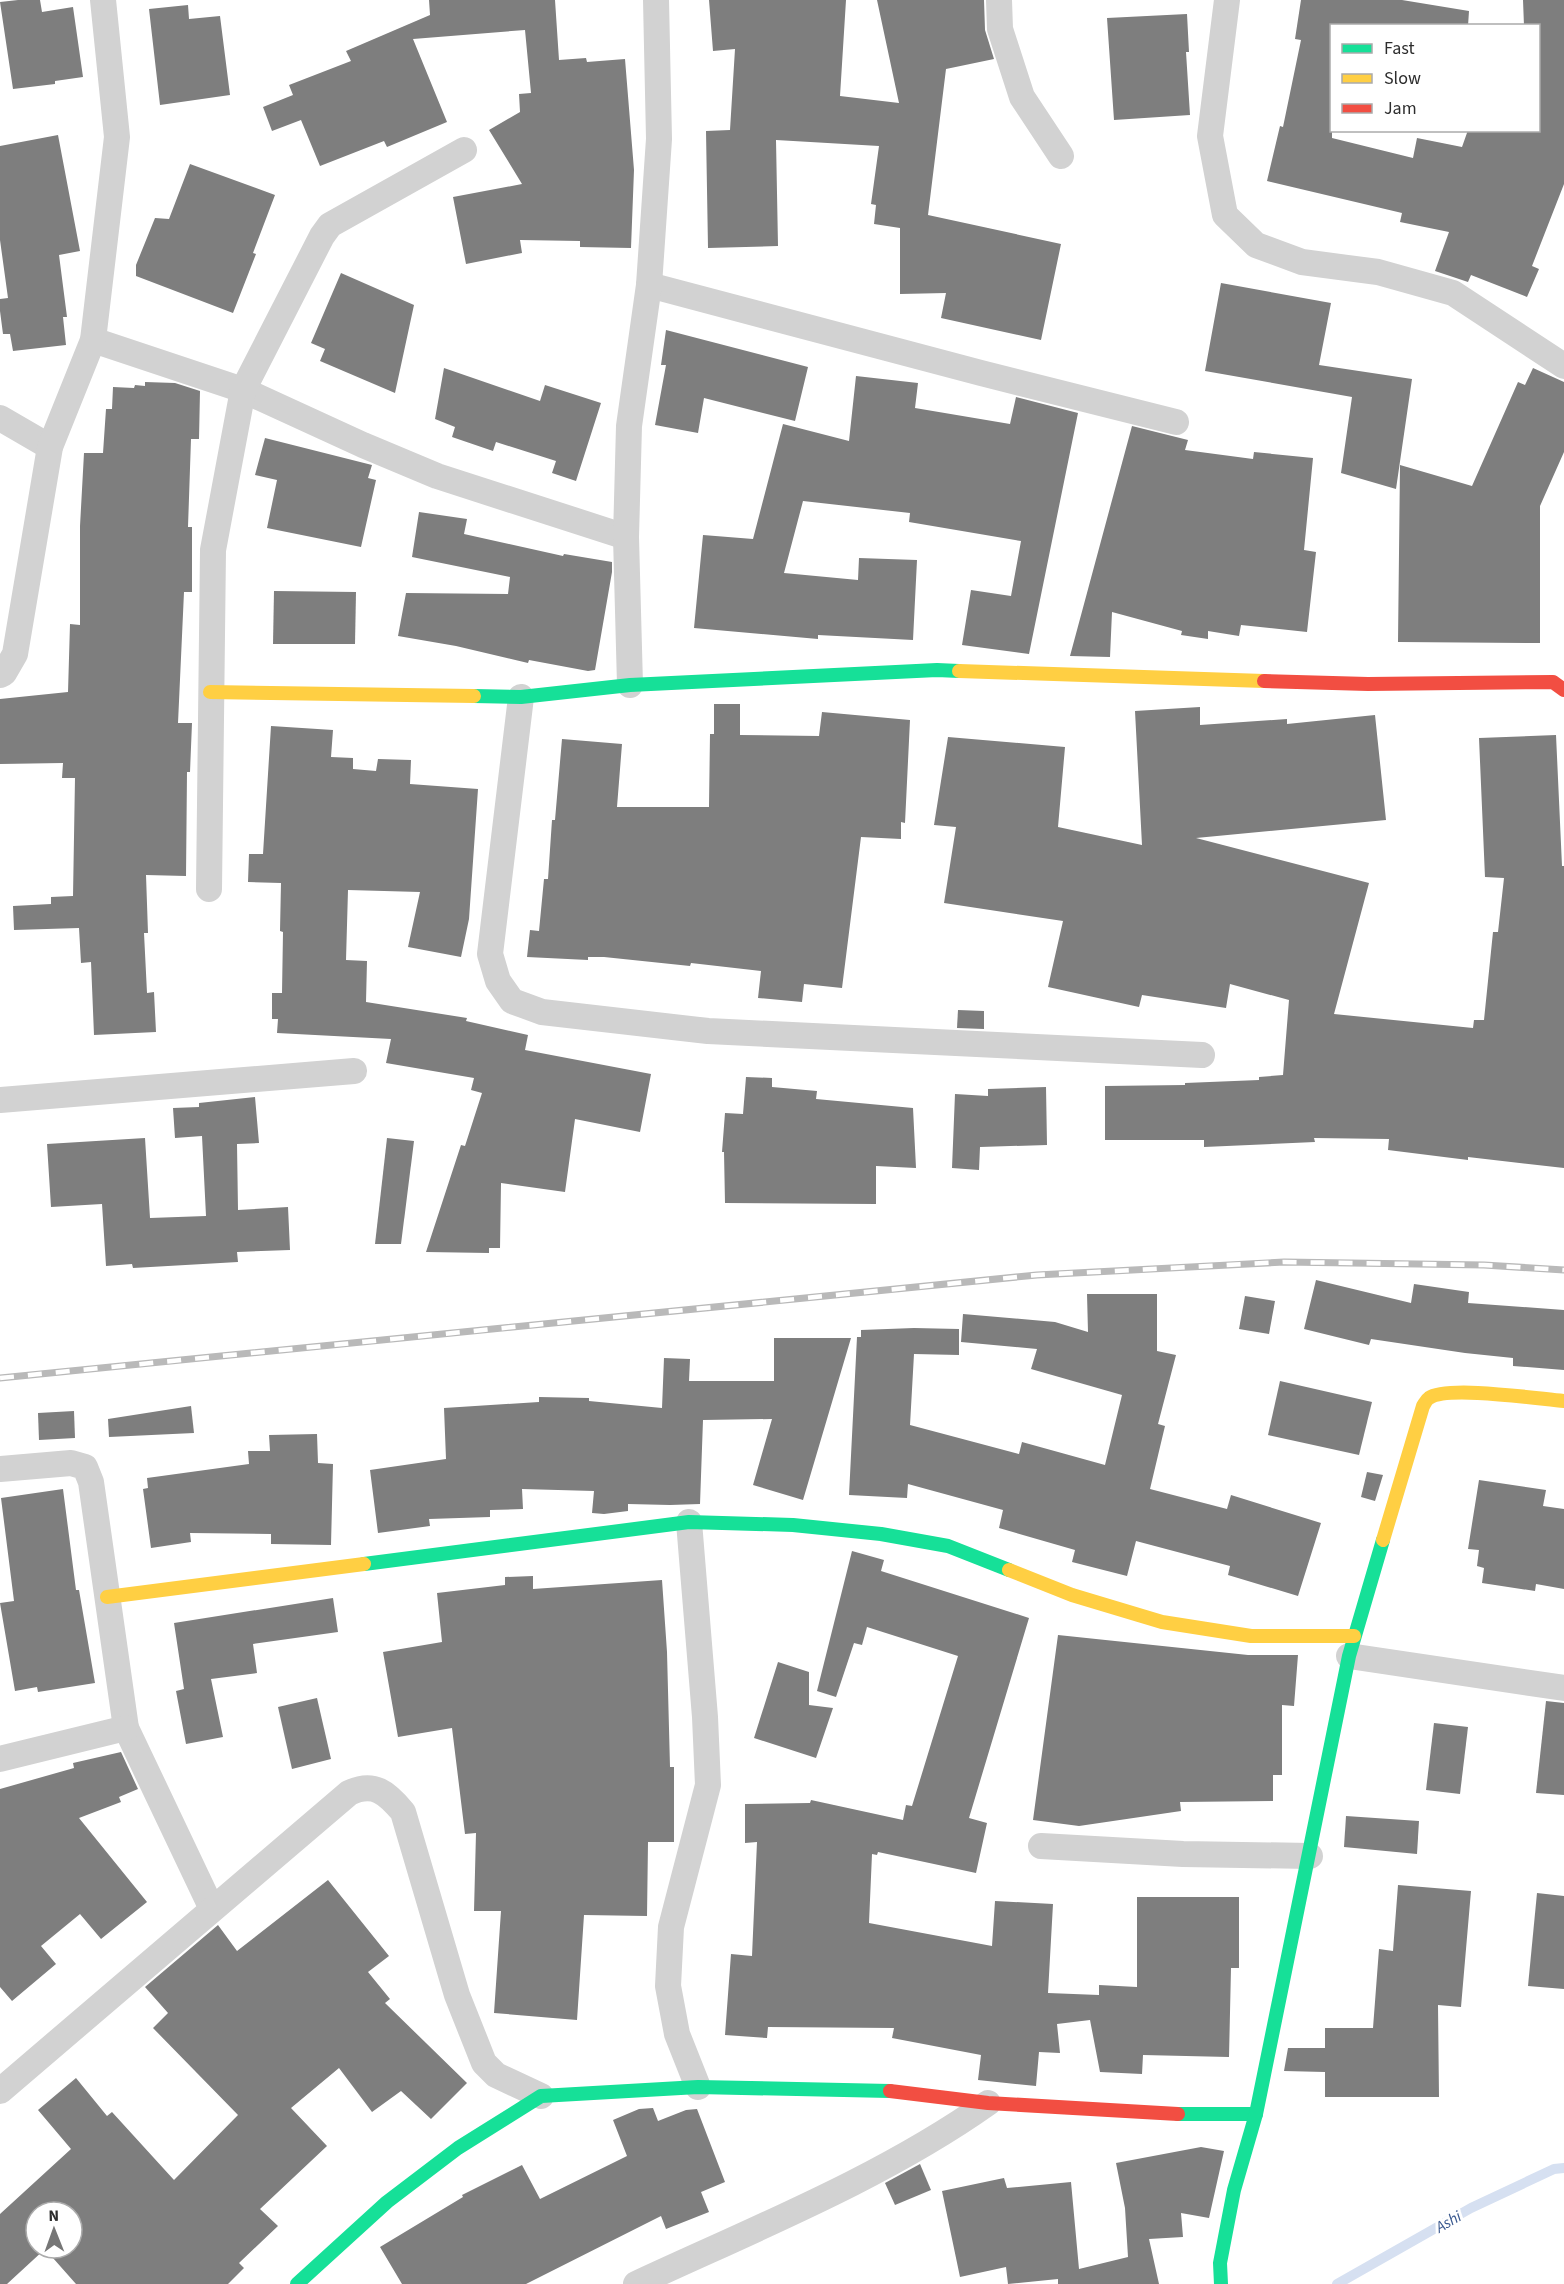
<svg xmlns="http://www.w3.org/2000/svg" width="1564" height="2284" font-family="'Source Sans 3',sans-serif">
<rect width="100%" height="100%" fill="#fff"/>
<g fill="none" stroke-linecap="round" stroke-linejoin="round">
<path stroke="#d6e0f1" stroke-width="10" d="M 1337,2284 L 1471,2208 L 1554,2169 L 1564,2168"/>
</g>
<g fill="#7e7e7e" fill-rule="evenodd">
<path d="M 18,0 L 40,0 L 42,12 L 73,7 L 83,77 L 55,81 L 55,84 L 13,89 L 0,2 Z"/>
<path d="M 429,0 L 555,0 L 559,60 L 586,58 L 587,62 L 625,59 L 634,170 L 631,248 L 580,247 L 580,241 L 520,240 L 522,253 L 466,264 L 453,197 L 522,184 L 489,130 L 520,112 L 519,94 L 531,93 L 525,30 L 413,39 L 447,122 L 387,147 L 384,141 L 320,166 L 301,120 L 272,131 L 263,107 L 293,95 L 289,85 L 351,61 L 346,51 L 430,15 Z"/>
<path d="M 709,0 L 846,0 L 840,96 L 899,103 L 877,0 L 984,0 L 985,30 L 994,59 L 946,69 L 928,215 L 1061,244 L 1041,340 L 941,318 L 946,293 L 900,294 L 900,228 L 874,224 L 876,205 L 871,204 L 879,146 L 776,140 L 778,246 L 708,248 L 706,131 L 730,130 L 735,49 L 713,51 Z"/>
<path d="M 1301,0 L 1402,0 L 1469,11 L 1468,26 L 1332,26 L 1332,138 L 1413,158 L 1417,138 L 1462,147 L 1468,130 L 1539,130 L 1539,26 L 1524,26 L 1523,0 L 1564,0 L 1564,184 L 1532,266 L 1539,269 L 1527,297 L 1471,275 L 1468,282 L 1435,271 L 1449,232 L 1400,222 L 1402,213 L 1267,181 L 1280,126 L 1283,127 L 1301,40 L 1295,39 Z"/>
<path d="M 188,5 L 189,19 L 220,16 L 230,95 L 160,105 L 149,9 Z"/>
<path d="M 1187,14 L 1189,52 L 1186,52 L 1190,115 L 1114,120 L 1107,18 Z"/>
<path d="M 58,135 L 80,251 L 59,255 L 67,317 L 63,317 L 66,345 L 13,351 L 10,334 L 3,334 L 0,311 L 0,299 L 8,298 L 0,240 L 0,146 Z"/>
<path d="M 190,164 L 275,195 L 253,253 L 256,254 L 233,313 L 136,276 L 136,265 L 155,218 L 169,219 Z"/>
<path d="M 341,273 L 414,305 L 395,393 L 320,361 L 325,349 L 311,343 Z"/>
<path d="M 1221,283 L 1331,303 L 1319,365 L 1412,379 L 1396,489 L 1341,473 L 1352,397 L 1205,371 Z"/>
<path d="M 666,330 L 808,367 L 795,421 L 704,398 L 698,433 L 655,425 L 666,365 L 661,365 Z"/>
<path d="M 444,368 L 540,401 L 545,385 L 601,403 L 576,481 L 552,473 L 556,461 L 496,442 L 493,451 L 452,437 L 455,427 L 435,419 Z"/>
<path d="M 1533,368 L 1564,382 L 1564,452 L 1540,506 L 1540,643 L 1398,642 L 1400,465 L 1472,486 L 1518,382 L 1525,385 Z"/>
<path d="M 856,376 L 918,383 L 915,408 L 1010,424 L 1016,397 L 1078,413 L 1029,654 L 962,645 L 971,590 L 1011,596 L 1021,541 L 909,522 L 910,513 L 803,501 L 784,573 L 858,580 L 859,558 L 917,560 L 913,640 L 818,635 L 818,639 L 694,628 L 703,535 L 753,539 L 783,424 L 849,441 Z"/>
<path d="M 145,382 L 175,383 L 200,391 L 199,439 L 191,439 L 188,527 L 192,527 L 192,592 L 184,592 L 178,723 L 192,723 L 190,772 L 187,772 L 186,876 L 146,875 L 148,933 L 144,933 L 147,993 L 154,992 L 156,1032 L 94,1035 L 91,962 L 81,963 L 79,928 L 14,930 L 13,906 L 51,904 L 51,897 L 73,896 L 75,778 L 62,778 L 63,763 L 0,764 L 0,699 L 68,692 L 70,624 L 80,625 L 80,526 L 84,453 L 103,453 L 106,409 L 112,409 L 113,387 L 134,388 L 135,385 L 145,386 Z"/>
<path d="M 1132,426 L 1188,440 L 1185,450 L 1253,459 L 1254,452 L 1313,458 L 1304,550 L 1316,552 L 1307,632 L 1241,625 L 1239,636 L 1208,631 L 1208,639 L 1181,635 L 1182,631 L 1112,612 L 1110,657 L 1070,656 Z"/>
<path d="M 265,438 L 372,465 L 368,478 L 376,480 L 361,547 L 267,528 L 277,480 L 255,475 Z"/>
<path d="M 419,512 L 467,519 L 464,534 L 563,556 L 564,554 L 612,562 L 612,572 L 595,670 L 588,671 L 529,660 L 528,663 L 456,646 L 398,636 L 406,593 L 508,594 L 510,577 L 412,557 Z"/>
<path d="M 274,591 L 356,592 L 355,644 L 273,644 Z"/>
<path d="M 714,704 L 740,704 L 740,735 L 819,736 L 822,712 L 910,720 L 905,823 L 901,822 L 901,839 L 861,837 L 842,988 L 804,984 L 802,1002 L 758,998 L 761,971 L 691,963 L 690,966 L 604,957 L 588,957 L 588,960 L 527,957 L 530,930 L 539,931 L 544,879 L 548,879 L 552,820 L 555,820 L 562,739 L 622,744 L 617,807 L 709,807 L 710,734 L 714,734 Z"/>
<path d="M 1200,707 L 1200,725 L 1287,719 L 1287,724 L 1375,715 L 1386,820 L 1196,838 L 1369,883 L 1334,1014 L 1473,1028 L 1474,1020 L 1484,1020 L 1493,932 L 1498,932 L 1504,878 L 1485,877 L 1479,738 L 1556,735 L 1562,866 L 1564,866 L 1564,1168 L 1468,1157 L 1468,1160 L 1388,1150 L 1389,1139 L 1314,1138 L 1315,1142 L 1204,1147 L 1204,1140 L 1105,1140 L 1105,1086 L 1185,1085 L 1185,1083 L 1259,1080 L 1259,1077 L 1283,1075 L 1289,1000 L 1230,984 L 1226,1008 L 1142,995 L 1139,1007 L 1048,987 L 1063,921 L 944,903 L 956,827 L 934,825 L 948,737 L 1065,747 L 1058,827 L 1142,845 L 1135,711 Z"/>
<path d="M 271,726 L 333,730 L 331,757 L 353,758 L 353,769 L 376,771 L 378,759 L 411,760 L 410,784 L 478,789 L 469,919 L 461,957 L 408,947 L 420,892 L 348,890 L 346,960 L 367,961 L 366,1002 L 467,1018 L 466,1021 L 528,1035 L 525,1050 L 651,1074 L 640,1132 L 575,1119 L 565,1192 L 501,1183 L 500,1248 L 489,1248 L 489,1253 L 426,1252 L 461,1145 L 465,1146 L 482,1093 L 471,1090 L 474,1078 L 386,1063 L 391,1039 L 277,1033 L 278,1019 L 272,1019 L 272,993 L 282,993 L 283,932 L 280,931 L 281,883 L 248,882 L 249,854 L 263,854 Z"/>
<path d="M 958,1010 L 984,1011 L 984,1029 L 957,1028 Z"/>
<path d="M 746,1077 L 772,1078 L 772,1087 L 817,1091 L 816,1099 L 913,1108 L 916,1168 L 876,1166 L 876,1204 L 725,1203 L 724,1152 L 722,1152 L 725,1113 L 743,1114 Z"/>
<path d="M 1046,1087 L 1047,1145 L 980,1147 L 979,1170 L 952,1168 L 955,1094 L 988,1096 L 988,1089 Z"/>
<path d="M 255,1097 L 259,1143 L 237,1144 L 238,1210 L 288,1207 L 290,1250 L 237,1252 L 238,1262 L 133,1268 L 132,1264 L 106,1266 L 102,1204 L 51,1207 L 47,1144 L 145,1138 L 150,1218 L 206,1216 L 202,1136 L 175,1138 L 173,1108 L 199,1107 L 199,1103 Z"/>
<path d="M 387,1138 L 414,1141 L 401,1244 L 375,1244 Z"/>
<path d="M 1316,1280 L 1411,1303 L 1414,1284 L 1469,1292 L 1468,1303 L 1564,1310 L 1564,1370 L 1513,1366 L 1513,1358 L 1465,1353 L 1371,1339 L 1369,1345 L 1304,1329 Z"/>
<path d="M 1087,1294 L 1157,1294 L 1157,1351 L 1176,1355 L 1158,1424 L 1165,1426 L 1150,1489 L 1227,1509 L 1231,1495 L 1321,1523 L 1298,1596 L 1228,1575 L 1230,1566 L 1136,1541 L 1127,1576 L 1072,1562 L 1075,1550 L 999,1528 L 1003,1510 L 908,1484 L 907,1498 L 849,1495 L 857,1337 L 861,1337 L 861,1330 L 914,1328 L 959,1329 L 959,1355 L 914,1354 L 910,1425 L 1019,1454 L 1022,1442 L 1105,1465 L 1122,1395 L 1031,1369 L 1037,1349 L 961,1342 L 963,1314 L 1055,1322 L 1088,1332 Z"/>
<path d="M 1245,1296 L 1275,1301 L 1269,1334 L 1239,1329 Z"/>
<path d="M 774,1338 L 851,1338 L 803,1500 L 753,1485 L 772,1419 L 703,1420 L 700,1504 L 670,1505 L 628,1504 L 628,1511 L 604,1514 L 592,1513 L 594,1491 L 522,1489 L 523,1509 L 490,1510 L 490,1517 L 429,1519 L 430,1526 L 378,1533 L 370,1470 L 446,1459 L 444,1408 L 539,1402 L 539,1397 L 589,1398 L 589,1401 L 662,1408 L 664,1358 L 690,1359 L 689,1381 L 774,1381 Z"/>
<path d="M 1280,1381 L 1372,1402 L 1359,1455 L 1268,1435 Z"/>
<path d="M 191,1406 L 194,1433 L 109,1437 L 108,1419 Z"/>
<path d="M 74,1411 L 75,1438 L 39,1440 L 38,1413 Z"/>
<path d="M 317,1434 L 318,1463 L 333,1464 L 331,1545 L 271,1544 L 271,1534 L 190,1533 L 191,1542 L 151,1548 L 143,1489 L 148,1488 L 147,1478 L 249,1464 L 248,1451 L 270,1451 L 269,1435 Z"/>
<path d="M 1367,1472 L 1383,1475 L 1375,1501 L 1361,1497 Z"/>
<path d="M 1479,1480 L 1546,1490 L 1543,1506 L 1564,1509 L 1564,1589 L 1536,1584 L 1535,1591 L 1482,1583 L 1484,1568 L 1477,1566 L 1479,1550 L 1468,1549 Z"/>
<path d="M 63,1489 L 76,1590 L 79,1590 L 95,1683 L 38,1692 L 37,1687 L 15,1691 L 0,1603 L 14,1601 L 1,1498 Z"/>
<path d="M 852,1551 L 884,1560 L 881,1571 L 1029,1618 L 969,1818 L 987,1823 L 976,1873 L 878,1852 L 877,1855 L 872,1854 L 869,1923 L 992,1946 L 995,1901 L 1053,1904 L 1048,1993 L 1099,1995 L 1099,1985 L 1137,1987 L 1137,1897 L 1239,1897 L 1239,1968 L 1231,1968 L 1229,2057 L 1143,2055 L 1142,2074 L 1100,2072 L 1090,2020 L 1057,2024 L 1060,2053 L 1039,2052 L 1036,2086 L 978,2080 L 981,2055 L 892,2038 L 894,2028 L 768,2027 L 767,2038 L 725,2035 L 731,1954 L 752,1956 L 757,1842 L 745,1843 L 745,1804 L 810,1803 L 811,1800 L 903,1820 L 906,1805 L 912,1806 L 958,1656 L 867,1627 L 862,1645 L 854,1643 L 836,1697 L 817,1691 Z"/>
<path d="M 533,1576 L 533,1589 L 662,1580 L 667,1652 L 670,1767 L 674,1767 L 674,1842 L 648,1842 L 647,1916 L 584,1915 L 577,2020 L 494,2013 L 501,1911 L 474,1911 L 476,1833 L 465,1834 L 452,1728 L 398,1737 L 383,1652 L 442,1642 L 437,1593 L 505,1585 L 505,1577 Z"/>
<path d="M 333,1598 L 338,1632 L 253,1644 L 257,1673 L 211,1679 L 223,1737 L 186,1744 L 176,1691 L 184,1689 L 174,1623 Z"/>
<path d="M 1058,1635 L 1248,1655 L 1298,1655 L 1294,1706 L 1282,1705 L 1282,1775 L 1273,1775 L 1273,1801 L 1180,1802 L 1181,1811 L 1079,1826 L 1033,1820 Z"/>
<path d="M 778,1662 L 809,1672 L 809,1705 L 833,1708 L 816,1758 L 754,1738 Z"/>
<path d="M 317,1698 L 331,1759 L 292,1769 L 278,1707 Z"/>
<path d="M 1546,1701 L 1564,1703 L 1564,1795 L 1536,1793 Z"/>
<path d="M 1434,1723 L 1468,1727 L 1460,1794 L 1426,1790 Z"/>
<path d="M 121,1752 L 138,1789 L 119,1797 L 121,1802 L 79,1818 L 147,1902 L 101,1939 L 80,1914 L 41,1946 L 56,1964 L 12,2001 L 0,1987 L 0,1789 L 74,1768 L 73,1763 Z"/>
<path d="M 1346,1816 L 1419,1821 L 1417,1854 L 1344,1847 Z"/>
<path d="M 328,1880 L 389,1956 L 368,1972 L 390,1999 L 385,2003 L 467,2083 L 431,2119 L 401,2091 L 372,2112 L 339,2068 L 291,2108 L 327,2146 L 260,2209 L 278,2226 L 239,2263 L 244,2268 L 228,2284 L 76,2284 L 45,2249 L 7,2284 L 0,2284 L 0,2214 L 71,2149 L 38,2110 L 76,2078 L 107,2116 L 112,2112 L 174,2180 L 238,2115 L 153,2028 L 168,2013 L 145,1987 L 218,1925 L 237,1951 ZM 36,2212 L 72,2212 L 72,2248 L 36,2248 Z"/>
<path d="M 1398,1885 L 1471,1891 L 1461,2007 L 1438,2005 L 1439,2097 L 1325,2097 L 1325,2072 L 1284,2071 L 1288,2048 L 1325,2048 L 1325,2028 L 1373,2028 L 1379,1949 L 1393,1951 Z"/>
<path d="M 1537,1893 L 1564,1896 L 1564,1989 L 1528,1986 Z"/>
<path d="M 653,2108 L 658,2121 L 686,2110 L 697,2109 L 725,2182 L 701,2192 L 709,2212 L 666,2229 L 661,2216 L 526,2284 L 402,2284 L 380,2247 L 463,2197 L 462,2195 L 522,2165 L 540,2199 L 627,2156 L 613,2120 L 639,2109 Z"/>
<path d="M 1201,2147 L 1224,2151 L 1209,2218 L 1181,2213 L 1183,2237 L 1149,2239 L 1159,2284 L 1058,2284 L 1058,2279 L 1008,2284 L 1006,2267 L 960,2277 L 942,2191 L 1004,2178 L 1007,2188 L 1071,2182 L 1079,2269 L 1128,2257 L 1125,2208 L 1116,2163 Z"/>
<path d="M 920,2164 L 931,2190 L 895,2205 L 885,2183 Z"/>
</g>
<g fill="none" stroke-linecap="round" stroke-linejoin="round">
<g stroke="#d2d2d2" stroke-width="26">
<path d="M 999,0 L 1000,29 L 1022,97 L 1061,156"/>
<path d="M 1227,0 L 1210,136 L 1225,215 L 1256,245 L 1302,262 L 1378,272 L 1453,293 L 1564,366"/>
<path d="M 649,285 L 981,373 L 1176,422"/>
<path d="M 93,340 L 243,390 L 363,445 L 437,476 L 626,537"/>
<path d="M 0,418 L 50,447"/>
<path d="M 0,675 L 4,673 L 15,654 L 50,447 L 93,340 L 117,137 L 103,0"/>
<path d="M 630,685 L 626,537 L 629,426 L 649,285 L 659,139 L 656,0"/>
<path d="M 521,697 L 490,954 L 498,981 L 512,1001 L 542,1012 L 708,1031 L 1202,1055"/>
<path d="M 209,889 L 213,550 L 243,390 L 322,236 L 330,225 L 464,150"/>
<path d="M 0,1100 L 354,1071"/>
<path d="M 0,1469 L 71,1463 L 85,1467 L 91,1482 L 126,1728 L 212,1909"/>
<path d="M 689,1522 L 705,1717 L 708,1785 L 671,1927 L 668,1986 L 677,2034 L 698,2087"/>
<path d="M 1349,1656 L 1564,1688"/>
<path d="M 0,1759 L 126,1728"/>
<path d="M 1041,1846 L 1183,1854 L 1310,1856"/>
<path d="M 0,2091 L 349,1793 C 374,1781 387,1793 403,1812 L 457,1995 L 484,2063 L 496,2075 L 541,2096"/>
<path d="M 636,2284 C 754,2229 882,2178 988,2103"/>
</g>
<g stroke="#16e098" stroke-width="14">
<path d="M 474,696 L 521,697 L 630,685 L 937,670 L 959,671"/>
<path d="M 364,1564 L 689,1522 L 793,1525 L 881,1534 L 948,1546 L 1009,1570"/>
<path d="M 1178,2114 L 1256,2114"/>
<path d="M 297,2284 L 387,2202 L 458,2148 L 541,2096 L 698,2087 L 890,2091"/>
<path d="M 1221,2284 L 1220,2263 L 1234,2190 L 1256,2114 L 1349,1656 L 1383,1540"/>
</g>
<g stroke="#ffcf43" stroke-width="14">
<path d="M 959,671 L 1264,681"/>
<path d="M 210,692 L 474,696"/>
<path d="M 1383,1540 L 1423,1406 C 1425,1403 1426,1400 1429,1398 C 1447,1385 1539,1399 1564,1401"/>
<path d="M 1009,1570 L 1072,1595 L 1162,1622 L 1251,1636 L 1354,1636"/>
<path d="M 107,1597 L 364,1564"/>
</g>
<g stroke="#f24e42" stroke-width="14">
<path d="M 1264,681 L 1368,684 L 1553,682 L 1564,690"/>
<path d="M 890,2091 L 988,2103 L 1178,2114"/>
</g>
<defs>
<path id="rail" d="M 0,1378 L 1037,1275 L 1284,1262 L 1484,1265 L 1564,1270"/>
</defs>
<use href="#rail" stroke="#b9b9b9" stroke-width="7"/>
<use href="#rail" stroke="#fff" stroke-width="4.5" stroke-dasharray="14" stroke-linecap="butt"/>
</g>
<g text-anchor="middle" stroke-width="6" stroke-linejoin="round" paint-order="stroke">
<g font-size="16" font-style="italic" fill="#3a598f" stroke="#fff">
<text transform="translate(1448 2221) rotate(-30)" y="6">Ashi</text>
</g>
</g>
<rect x="1330" y="24" width="210" height="108" fill="#ffffff" stroke="#ababab" stroke-width="1.5"/>
<rect x="1342" y="44" width="30" height="9" fill="#16e098" stroke="#ababab" stroke-width="1.5"/>
<text x="1384" y="54" font-size="18" fill="#2d2d2d">Fast</text>
<rect x="1342" y="74" width="30" height="9" fill="#ffcf43" stroke="#ababab" stroke-width="1.5"/>
<text x="1384" y="84" font-size="18" fill="#2d2d2d">Slow</text>
<rect x="1342" y="104" width="30" height="9" fill="#f24e42" stroke="#ababab" stroke-width="1.5"/>
<text x="1384" y="114" font-size="18" fill="#2d2d2d">Jam</text>
<g transform="translate(54 2230) rotate(359)"><circle r="28" fill="#ffffff" stroke="#ababab" stroke-width="1.5"/>
<path d="M0-4.5L10 22L0 15L-10 22Z" fill="#767676"/>
<text y="-9" font-size="16" font-weight="bold" text-anchor="middle" fill="#2d2d2d">N</text>
</g>
</svg>
